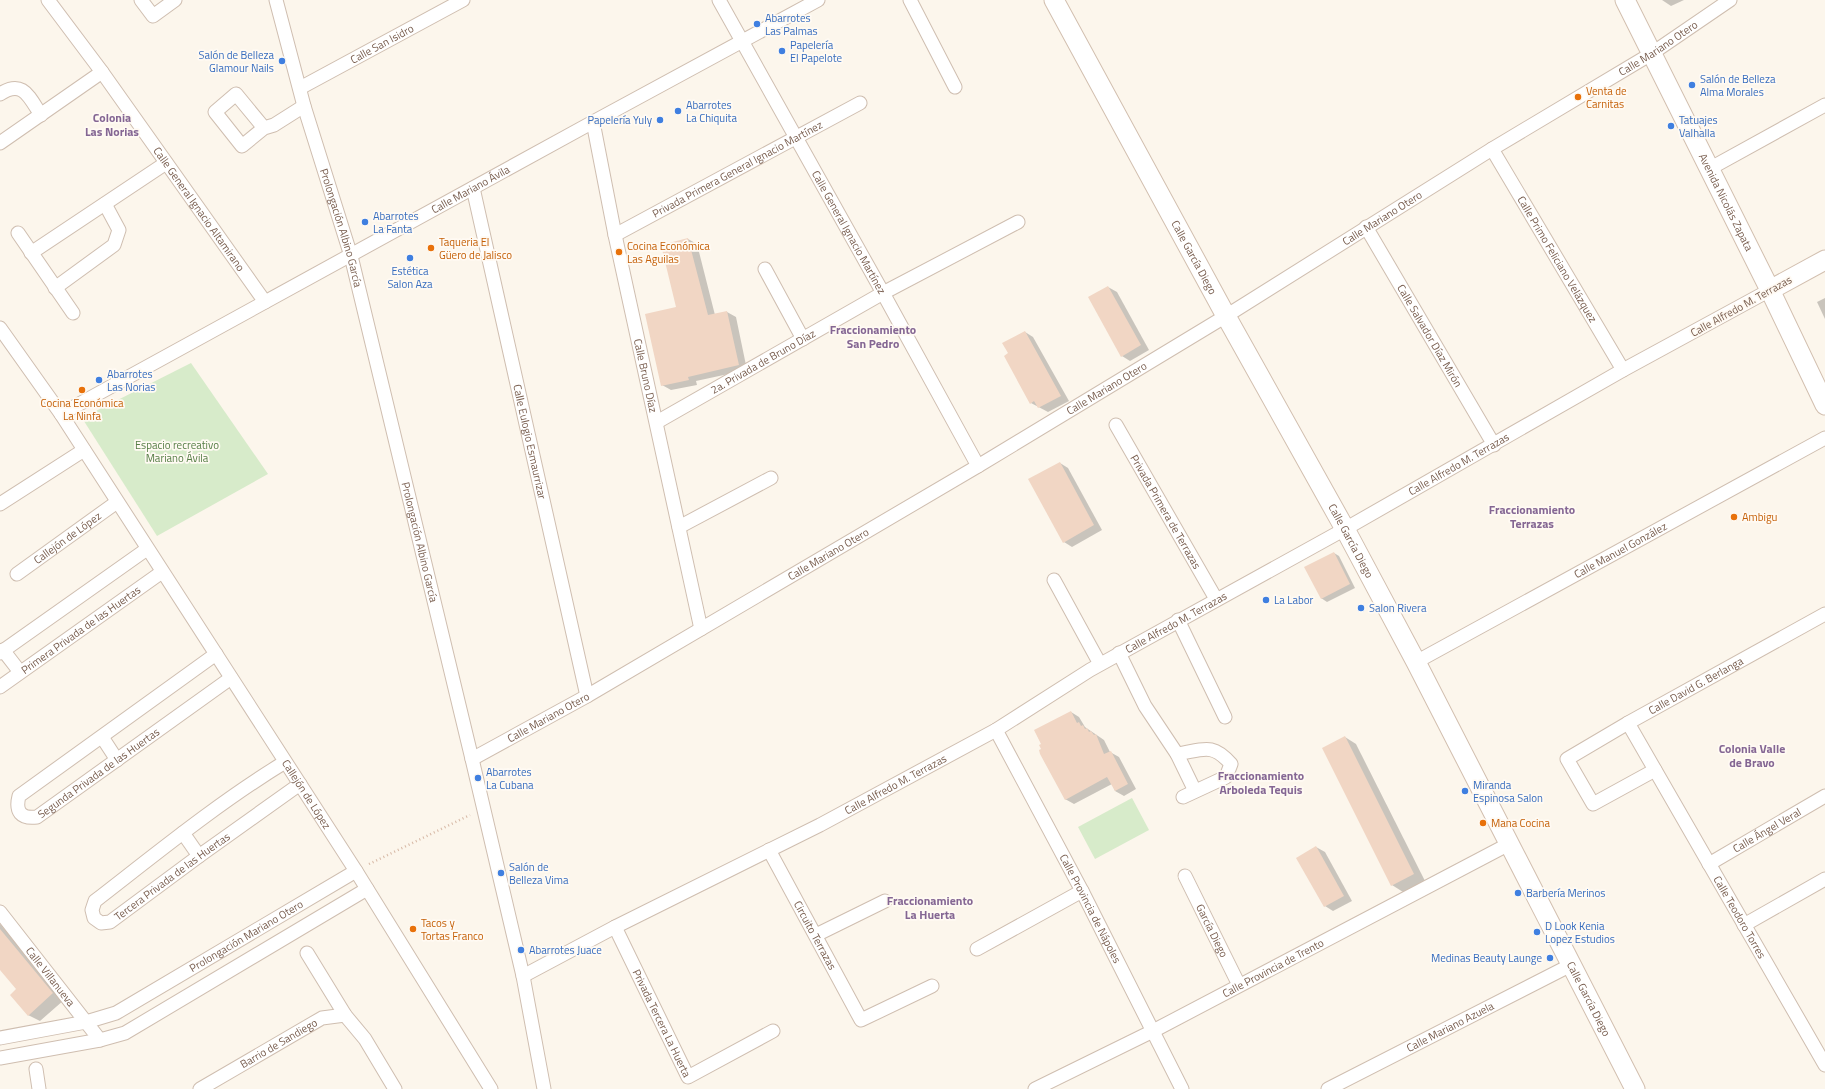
<svg xmlns="http://www.w3.org/2000/svg" width="1825" height="1089" font-family="'Titillium Web',sans-serif">
<rect width="100%" height="100%" fill="#fcf6ec"/>
<g fill="#d7ebca">
<path d="M 191,363 L 268,474 L 157,536 L 82,418 Z"/>
<path d="M 1132,798 L 1149,830 L 1095,859 L 1078,827 Z"/>
</g>
<g fill="#0003">
<path d="M 1662,0 L 1684,0 L 1671,6 Z"/>
<path d="M 688,239 L 697,244 L 715,315 L 727,312 L 736,317 L 747,370 L 696,381 L 697,385 L 671,390 L 662,385 L 678,307 Z"/>
<path d="M 1108,287 L 1117,292 L 1149,350 L 1130,361 L 1122,356 Z"/>
<path d="M 1825,298 L 1825,319 L 1817,302 Z"/>
<path d="M 1025,332 L 1033,337 L 1069,401 L 1048,412 L 1031,403 Z"/>
<path d="M 1060,463 L 1068,468 L 1102,530 L 1072,547 L 1064,542 Z"/>
<path d="M 1334,553 L 1339,556 L 1355,588 L 1327,602 L 1321,598 Z"/>
<path d="M 1071,712 L 1079,717 L 1085,727 L 1104,740 L 1110,752 L 1119,757 L 1136,789 L 1124,796 L 1115,791 L 1112,784 L 1074,804 L 1065,799 Z"/>
<path d="M 1345,737 L 1356,744 L 1425,881 L 1403,892 L 1392,885 Z"/>
<path d="M 1316,847 L 1325,852 L 1352,901 L 1333,911 L 1325,906 Z"/>
<path d="M 0,924 L 64,1000 L 40,1021 L 28,1015 L 18,989 L 0,969 Z"/>
</g>
<g fill="#f1d6c4">
<path d="M 688,238 L 708,315 L 727,311 L 739,365 L 688,377 L 689,380 L 661,386 L 645,314 L 676,307 L 661,245 Z"/>
<path d="M 1108,286 L 1141,345 L 1121,357 L 1088,297 Z"/>
<path d="M 1025,331 L 1061,396 L 1038,408 L 1034,401 L 1030,404 L 1004,356 L 1008,353 L 1002,343 Z"/>
<path d="M 1060,462 L 1094,525 L 1063,543 L 1028,479 Z"/>
<path d="M 1334,552 L 1350,584 L 1321,599 L 1304,567 Z"/>
<path d="M 1071,711 L 1077,723 L 1079,722 L 1081,726 L 1083,725 L 1085,729 L 1087,728 L 1089,732 L 1091,731 L 1094,735 L 1096,734 L 1104,754 L 1111,751 L 1128,784 L 1115,791 L 1107,777 L 1065,800 L 1040,754 L 1039,750 L 1041,749 L 1039,745 L 1041,744 L 1034,730 Z"/>
<path d="M 1345,736 L 1414,874 L 1391,886 L 1322,748 Z"/>
<path d="M 1316,846 L 1344,896 L 1324,907 L 1296,858 Z"/>
<path d="M 0,929 L 53,993 L 28,1016 L 10,995 L 16,989 L 0,970 Z"/>
</g>
<g fill="none" stroke-linecap="round" stroke-linejoin="round">
<defs>
<g id="street">
<path id="s1" d="M 48,0 L 102,72 L 265,302"/>
<path d="M 141,0 L 153,16 L 175,0"/>
<path id="s2" d="M 276,0 L 304,106 L 351,256 L 472,759 L 523,976 L 544,1089"/>
<path id="s3" d="M 719,0 L 883,293 L 978,466"/>
<path d="M 910,0 L 955,87"/>
<path id="s4" d="M 300,88 L 463,0"/>
<path d="M 0,94 C 23,79 29,97 41,115"/>
<path id="s5" d="M 593,122 L 615,235 L 701,629"/>
<path d="M 264,128 L 236,94 L 215,112 L 242,146 L 264,128 L 274,125 L 304,106"/>
<path d="M 0,143 L 102,72"/>
<path id="s6" d="M 1492,149 L 1623,370"/>
<path d="M 1709,169 L 1825,105"/>
<path id="s7" d="M 473,188 L 587,696"/>
<path id="s8" d="M 1366,227 L 1494,445"/>
<path d="M 18,233 L 73,313"/>
<path id="s9" d="M 615,235 L 860,103"/>
<path d="M 31,253 L 166,163"/>
<path d="M 765,269 L 803,339"/>
<path d="M 55,288 L 114,245 L 119,230 L 105,204"/>
<path id="s10" d="M 0,328 L 61,414 L 356,871 L 491,1089"/>
<path id="s11" d="M 61,414 L 593,122 L 818,0"/>
<path id="s12" d="M 657,422 L 883,293 L 1018,222"/>
<path id="s13" d="M 1116,425 L 1216,599"/>
<path d="M 0,504 L 84,450"/>
<path d="M 679,527 L 771,478"/>
<path id="s14" d="M 17,574 L 117,502"/>
<path d="M 1054,580 L 1100,664"/>
<path d="M 1178,620 L 1225,717"/>
<path d="M 3,650 L 20,672"/>
<path d="M 0,653 L 147,549"/>
<path d="M 1119,653 L 1145,706 L 1177,754 L 1195,791"/>
<path id="s15" d="M 216,654 L 19,796 C 15,812 21,819 37,817 L 231,678"/>
<path id="s16" d="M 1416,662 L 1825,438"/>
<path id="s17" d="M 0,687 L 162,572"/>
<path id="s18" d="M 1628,723 L 1825,1065"/>
<path id="s19" d="M 996,730 L 1082,891 L 1182,1089"/>
<path d="M 102,737 L 117,760"/>
<path d="M 1177,754 C 1203,750 1212,742 1231,764 L 1226,777 L 1183,797"/>
<path id="s20" d="M 472,759 L 587,696 L 978,466 L 1226,316 L 1492,149 L 1651,54 L 1730,0"/>
<path id="s21" d="M 285,762 C 218,803 157,853 95,901 L 92,910 L 94,918 L 101,923 L 110,922 L 199,856 L 300,784"/>
<path id="s22" d="M 1655,770 L 1593,804 L 1567,759 L 1628,723 L 1825,614"/>
<path d="M 183,833 L 199,856"/>
<path id="s23" d="M 769,850 L 861,1020 L 932,986"/>
<path id="s24" d="M 1709,864 L 1825,796"/>
<path id="s25" d="M 1185,876 L 1239,985"/>
<path id="s26" d="M 0,912 L 100,1040"/>
<path d="M 1744,925 L 1825,879"/>
<path id="s27" d="M 615,927 L 688,1077 L 773,1031"/>
<path d="M 816,935 L 885,901"/>
<path d="M 977,949 L 1082,891"/>
<path d="M 307,953 L 345,1015 L 365,1039 L 395,1089"/>
<path id="s28" d="M 523,976 L 615,927 L 820,825 L 996,730 L 1090,670 L 1345,529 L 1623,370 L 1770,290"/>
<path id="s29" d="M 0,1038 L 86,1022 L 116,1013 L 356,871"/>
<path d="M 0,1058 L 100,1040 L 125,1033 L 367,889"/>
<path d="M 36,1069 L 39,1089"/>
<path id="s30" d="M 200,1089 L 322,1018 L 345,1015"/>
<path id="s31" d="M 1035,1089 L 1153,1031 L 1509,844"/>
<path id="s32" d="M 1328,1089 L 1571,965"/>
</g>
<g id="secondary">
<path id="s33" d="M 1054,0 L 1226,316 L 1345,529 L 1416,662 L 1635,1089"/>
<path id="s34" d="M 1625,0 L 1770,290 L 1825,405"/>
<path d="M 1770,290 L 1825,260"/>
</g>
</defs>
<use href="#street" stroke="#cfbeb0" stroke-width="15"/>
<use href="#secondary" stroke="#d2bfaf" stroke-width="21"/>
<path stroke="#d7b9a6" stroke-width="2.5" stroke-dasharray="1 3" stroke-linecap="butt" d="M 369,864 L 470,815"/>
<use href="#street" stroke="#fff" stroke-width="13"/>
<use href="#secondary" stroke="#fff" stroke-width="19"/>
</g>
<g fill="#3f7fe0" stroke="#fffaf3" stroke-width="1.5">
<circle cx="757" cy="24" r="4"/>
<circle cx="782" cy="51" r="4"/>
<circle cx="282" cy="61" r="4"/>
<circle cx="1692" cy="85" r="4"/>
<circle cx="678" cy="111" r="4"/>
<circle cx="660" cy="120" r="4"/>
<circle cx="1671" cy="126" r="4"/>
<circle cx="365" cy="222" r="4"/>
<circle cx="410" cy="258" r="4"/>
<circle cx="99" cy="380" r="4"/>
<circle cx="1266" cy="600" r="4"/>
<circle cx="1361" cy="608" r="4"/>
<circle cx="478" cy="778" r="4"/>
<circle cx="1465" cy="791" r="4"/>
<circle cx="501" cy="873" r="4"/>
<circle cx="1518" cy="893" r="4"/>
<circle cx="1537" cy="932" r="4"/>
<circle cx="521" cy="950" r="4"/>
<circle cx="1550" cy="958" r="4"/>
</g>
<g fill="#e8710a" stroke="#fffaf3" stroke-width="1.5">
<circle cx="1578" cy="97" r="4"/>
<circle cx="431" cy="248" r="4"/>
<circle cx="619" cy="252" r="4"/>
<circle cx="82" cy="390" r="4"/>
<circle cx="1734" cy="517" r="4"/>
<circle cx="1483" cy="823" r="4"/>
<circle cx="413" cy="929" r="4"/>
</g>
<g text-anchor="middle" stroke-width="3.5" stroke-linejoin="round" paint-order="stroke">
<g font-size="11" fill="#366cbe" stroke="#fffaf3" text-anchor="start">
<text x="765" y="22">Abarrotes<tspan x="765" dy="13">Las Palmas</tspan></text>
<text x="790" y="49">Papelería<tspan x="790" dy="13">El Papelote</tspan></text>
<text x="274" y="59" text-anchor="end">Salón de Belleza<tspan x="274" dy="13">Glamour Nails</tspan></text>
<text x="1700" y="83">Salón de Belleza<tspan x="1700" dy="13">Alma Morales</tspan></text>
<text x="686" y="109">Abarrotes<tspan x="686" dy="13">La Chiquita</tspan></text>
<text x="652" y="124" text-anchor="end">Papelería Yuly</text>
<text x="1679" y="124">Tatuajes<tspan x="1679" dy="13">Valhalla</tspan></text>
<text x="373" y="220">Abarrotes<tspan x="373" dy="13">La Fanta</tspan></text>
<text x="410" y="275" text-anchor="middle">Estética<tspan x="410" dy="13">Salon Aza</tspan></text>
<text x="107" y="378">Abarrotes<tspan x="107" dy="13">Las Norias</tspan></text>
<text x="1274" y="604">La Labor</text>
<text x="1369" y="612">Salon Rivera</text>
<text x="486" y="776">Abarrotes<tspan x="486" dy="13">La Cubana</tspan></text>
<text x="1473" y="789">Miranda<tspan x="1473" dy="13">Espinosa Salon</tspan></text>
<text x="509" y="871">Salón de<tspan x="509" dy="13">Belleza Vima</tspan></text>
<text x="1526" y="897">Barbería Merinos</text>
<text x="1545" y="930">D Look Kenia<tspan x="1545" dy="13">Lopez Estudios</tspan></text>
<text x="529" y="954">Abarrotes Juace</text>
<text x="1542" y="962" text-anchor="end">Medinas Beauty Launge</text>
</g>
<g font-size="11" fill="#785d4e" stroke="#fffaf3">
<text dy="4" stroke="none"><textPath href="#s4" startOffset="93">Calle San Isidro</textPath></text>
<text dy="4" stroke="none"><textPath href="#s20" startOffset="1383">Calle Mariano Otero</textPath></text>
<text dy="4" stroke="none"><textPath href="#s9" startOffset="139">Privada Primera General Ignacio Martínez</textPath></text>
<text dy="4" stroke="none"><textPath href="#s11" startOffset="467">Calle Mariano Ávila</textPath></text>
<text dy="4" stroke="none"><textPath href="#s34" startOffset="226">Avenida Nicolás Zapata</textPath></text>
<text dy="4" stroke="none"><textPath href="#s1" startOffset="258">Calle General Ignacio Altamirano</textPath></text>
<text dy="4" stroke="none"><textPath href="#s20" startOffset="1059">Calle Mariano Otero</textPath></text>
<text dy="4" stroke="none"><textPath href="#s2" startOffset="237">Prolongación Albino García</textPath></text>
<text dy="4" stroke="none"><textPath href="#s3" startOffset="266">Calle General Ignacio Martínez</textPath></text>
<text dy="4" stroke="none"><textPath href="#s33" startOffset="293">Calle García Diego</textPath></text>
<text dy="4" stroke="none"><textPath href="#s6" startOffset="128">Calle Primo Feliciano Velázquez</textPath></text>
<text transform="translate(1741 306) rotate(-29)" y="4">Calle Alfredo M. Terrazas</text>
<text dy="4" stroke="none"><textPath href="#s8" startOffset="126">Calle Salvador Díaz Mirón</textPath></text>
<text dy="4" stroke="none"><textPath href="#s12" startOffset="122">2a. Privada de Bruno Díaz</textPath></text>
<text dy="4" stroke="none"><textPath href="#s5" startOffset="259">Calle Bruno Díaz</textPath></text>
<text dy="4" stroke="none"><textPath href="#s20" startOffset="735">Calle Mariano Otero</textPath></text>
<text dy="4" stroke="none"><textPath href="#s7" startOffset="260">Calle Eulogio Esmaurrizar</textPath></text>
<text dy="4" stroke="none"><textPath href="#s28" startOffset="1067">Calle Alfredo M. Terrazas</textPath></text>
<text dy="4" stroke="none"><textPath href="#s13" startOffset="100">Privada Primera de Terrazas</textPath></text>
<text dy="4" stroke="none"><textPath href="#s14" startOffset="62">Callejón de López</textPath></text>
<text dy="4" stroke="none"><textPath href="#s33" startOffset="617">Calle García Diego</textPath></text>
<text dy="4" stroke="none"><textPath href="#s2" startOffset="561">Prolongación Albino García</textPath></text>
<text dy="4" stroke="none"><textPath href="#s16" startOffset="233">Calle Manuel González</textPath></text>
<text dy="4" stroke="none"><textPath href="#s20" startOffset="411">Calle Mariano Otero</textPath></text>
<text dy="4" stroke="none"><textPath href="#s28" startOffset="743">Calle Alfredo M. Terrazas</textPath></text>
<text dy="4" stroke="none"><textPath href="#s17" startOffset="99">Primera Privada de las Huertas</textPath></text>
<text dy="4" stroke="none"><textPath href="#s22" startOffset="271">Calle David G. Berlanga</textPath></text>
<text dy="4" stroke="none"><textPath href="#s20" startOffset="87">Calle Mariano Otero</textPath></text>
<text dy="4" stroke="none"><textPath href="#s15" startOffset="354">Segunda Privada de las Huertas</textPath></text>
<text dy="4" stroke="none"><textPath href="#s28" startOffset="419">Calle Alfredo M. Terrazas</textPath></text>
<text dy="4" stroke="none"><textPath href="#s10" startOffset="558">Callejón de López</textPath></text>
<text dy="4" stroke="none"><textPath href="#s24" startOffset="67">Calle Ángel Veral</textPath></text>
<text dy="4" stroke="none"><textPath href="#s21" startOffset="348">Tercera Privada de las Huertas</textPath></text>
<text dy="4" stroke="none"><textPath href="#s19" startOffset="202">Calle Provincia de Nápoles</textPath></text>
<text dy="4" stroke="none"><textPath href="#s18" startOffset="224">Calle Teodoro Torres</textPath></text>
<text dy="4" stroke="none"><textPath href="#s25" startOffset="61">García Diego</textPath></text>
<text dy="4" stroke="none"><textPath href="#s23" startOffset="97">Circuito Terrazas</textPath></text>
<text dy="4" stroke="none"><textPath href="#s29" startOffset="270">Prolongación Mariano Otero</textPath></text>
<text dy="4" stroke="none"><textPath href="#s31" startOffset="267">Calle Provincia de Trento</textPath></text>
<text dy="4" stroke="none"><textPath href="#s26" startOffset="82">Calle Villanueva</textPath></text>
<text dy="4" stroke="none"><textPath href="#s33" startOffset="1133">Calle García Diego</textPath></text>
<text dy="4" stroke="none"><textPath href="#s27" startOffset="107">Privada Tercera La Huerta</textPath></text>
<text dy="4" stroke="none"><textPath href="#s32" startOffset="137">Calle Mariano Azuela</textPath></text>
<text dy="4" stroke="none"><textPath href="#s30" startOffset="91">Barrio de Sandiego</textPath></text>
</g>
<g font-size="11" fill="#c56008" stroke="#fffaf3" text-anchor="start">
<text x="1586" y="95">Venta de<tspan x="1586" dy="13">Carnitas</tspan></text>
<text x="439" y="246">Taqueria El<tspan x="439" dy="13">Güero de Jalisco</tspan></text>
<text x="627" y="250">Cocina Económica<tspan x="627" dy="13">Las Aguilas</tspan></text>
<text x="82" y="407" text-anchor="middle">Cocina Económica<tspan x="82" dy="13">La Ninfa</tspan></text>
<text x="1742" y="521">Ambigu</text>
<text x="1491" y="827">Mana Cocina</text>
<text x="421" y="927">Tacos y<tspan x="421" dy="13">Tortas Franco</tspan></text>
</g>
<g font-size="11" fill="#567e46" stroke="#fffaf3">
<text x="177" y="449">Espacio recreativo<tspan x="177" dy="13">Mariano Ávila</tspan></text>
</g>
<g font-size="12" font-weight="bold" fill="#846693" stroke="#fffaf3">
<text x="112" y="122">Colonia<tspan x="112" dy="14">Las Norias</tspan></text>
<text x="873" y="334">Fraccionamiento<tspan x="873" dy="14">San Pedro</tspan></text>
<text x="1532" y="514">Fraccionamiento<tspan x="1532" dy="14">Terrazas</tspan></text>
<text x="1752" y="753">Colonia Valle<tspan x="1752" dy="14">de Bravo</tspan></text>
<text x="1261" y="780">Fraccionamiento<tspan x="1261" dy="14">Arboleda Tequis</tspan></text>
<text x="930" y="905">Fraccionamiento<tspan x="930" dy="14">La Huerta</tspan></text>
</g>
</g>
</svg>
